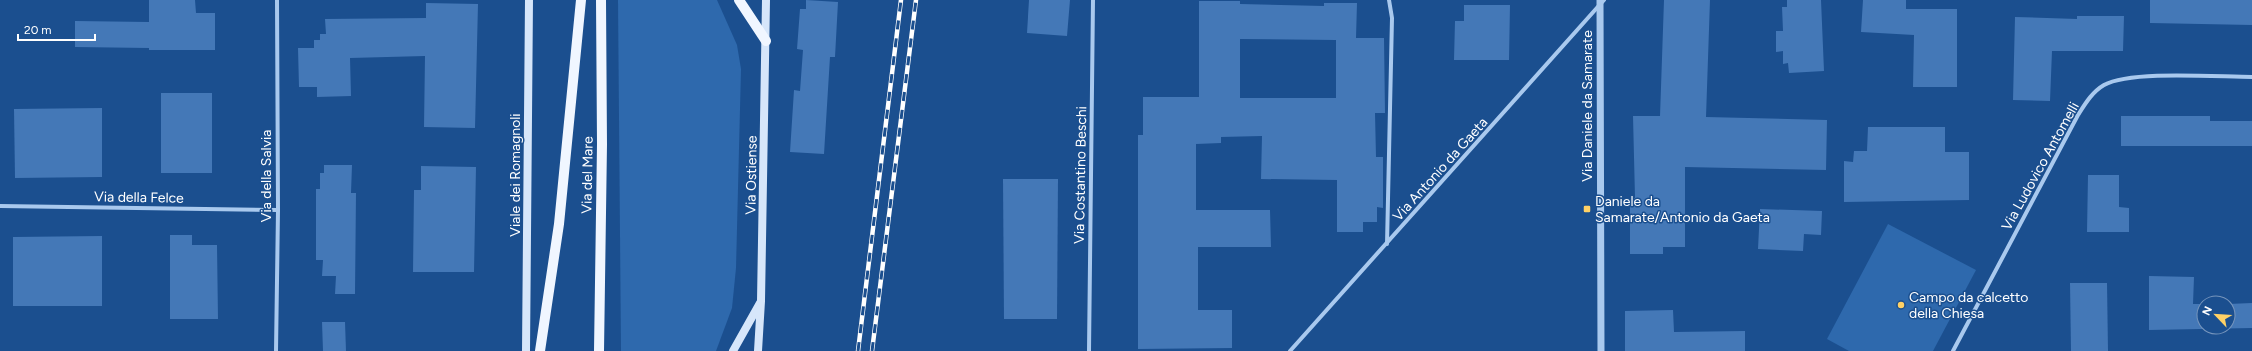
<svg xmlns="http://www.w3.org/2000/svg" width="2252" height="351" font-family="Figtree,sans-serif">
<rect width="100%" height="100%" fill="#1b4f8f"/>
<g fill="#2e69ad">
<path d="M 618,0 L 717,0 L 737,45 L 741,69 L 736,268 L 732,308 L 716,351 L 621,351 Z"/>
<path d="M 1888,224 L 1976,270 L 1933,351 L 1849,351 L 1827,339 Z"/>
</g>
<g fill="#4478b7" fill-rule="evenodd">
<path d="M 149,0 L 195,0 L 196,13 L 215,13 L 215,50 L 149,50 L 149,48 L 75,47 L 75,21 L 149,22 Z"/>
<path d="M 806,0 L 838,2 L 835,57 L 830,57 L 824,154 L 790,152 L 794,90 L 800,91 L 803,50 L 797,49 L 800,9 L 806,9 Z"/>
<path d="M 1029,0 L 1070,0 L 1067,36 L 1027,33 Z"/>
<path d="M 1664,0 L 1710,0 L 1706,117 L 1827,120 L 1826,170 L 1685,167 L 1685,247 L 1663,247 L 1663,254 L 1630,254 L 1630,198 L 1635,198 L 1633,116 L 1660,116 Z"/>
<path d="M 1787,0 L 1821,0 L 1824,71 L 1789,73 L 1788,63 L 1783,64 L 1783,51 L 1776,52 L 1776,31 L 1783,31 L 1782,7 L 1787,7 Z"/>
<path d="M 1863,0 L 1906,0 L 1906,9 L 1957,9 L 1957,87 L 1913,87 L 1914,35 L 1861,32 Z"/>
<path d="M 2150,0 L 2252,0 L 2252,25 L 2150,23 Z"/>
<path d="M 1199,1 L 1240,1 L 1240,4 L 1324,6 L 1324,3 L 1357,3 L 1356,38 L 1384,38 L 1385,113 L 1375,113 L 1376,157 L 1383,157 L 1383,208 L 1377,207 L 1377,222 L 1363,222 L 1363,232 L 1337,232 L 1337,180 L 1261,179 L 1262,136 L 1221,137 L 1221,143 L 1196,144 L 1196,210 L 1270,210 L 1271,247 L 1198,247 L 1198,310 L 1232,310 L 1232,348 L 1138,349 L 1138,135 L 1143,135 L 1143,97 L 1199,97 ZM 1240,39 L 1336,40 L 1336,98 L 1240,98 Z"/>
<path d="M 426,3 L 478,4 L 475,128 L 424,127 L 425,56 L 350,58 L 351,96 L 317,97 L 317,87 L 299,87 L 298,48 L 314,48 L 314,40 L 320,40 L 320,34 L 326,34 L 325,19 L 426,18 Z"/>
<path d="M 1464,5 L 1510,5 L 1509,60 L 1454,60 L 1455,21 L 1464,21 Z"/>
<path d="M 2077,16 L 2124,16 L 2123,51 L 2052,51 L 2050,101 L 2013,100 L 2015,17 L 2077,19 Z"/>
<rect x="161" y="93" width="51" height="80"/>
<path d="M 102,108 L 102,177 L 15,178 L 14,109 Z"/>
<path d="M 2121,116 L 2210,116 L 2210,121 L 2252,121 L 2252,146 L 2121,146 Z"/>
<path d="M 1868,127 L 1945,127 L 1945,152 L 1969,152 L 1969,200 L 1844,202 L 1844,161 L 1853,162 L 1854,151 L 1867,151 Z"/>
<path d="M 324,165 L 352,165 L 351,193 L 356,193 L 355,294 L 335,294 L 336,276 L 322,276 L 323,260 L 316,260 L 316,189 L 320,189 L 320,173 L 324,173 Z"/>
<path d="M 421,166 L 476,167 L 474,272 L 413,272 L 414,190 L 421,190 Z"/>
<path d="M 2088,175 L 2119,175 L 2119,207 L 2129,208 L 2129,232 L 2087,232 Z"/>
<path d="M 1003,179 L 1058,179 L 1057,319 L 1004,319 Z"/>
<path d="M 1760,209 L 1822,211 L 1821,235 L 1804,234 L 1803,251 L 1758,249 Z"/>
<path d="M 170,235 L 192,235 L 192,245 L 217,245 L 218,319 L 170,319 Z"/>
<path d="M 102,236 L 102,306 L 13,306 L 13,237 Z"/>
<path d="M 2149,276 L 2194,277 L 2193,304 L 2204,304 L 2204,327 L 2228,327 L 2228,304 L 2252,303 L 2252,328 L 2149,330 Z"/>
<path d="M 2070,283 L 2107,283 L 2108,351 L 2071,351 Z"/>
<path d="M 1673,310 L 1674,332 L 1745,331 L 1745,351 L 1625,351 L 1625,311 Z"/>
<path d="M 322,322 L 345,322 L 346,351 L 323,351 Z"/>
</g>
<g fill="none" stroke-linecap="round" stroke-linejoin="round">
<g stroke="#a9c9ee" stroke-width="4">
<path d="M 0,206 L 278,210"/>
<path d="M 1387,244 L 1392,18 L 1389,0"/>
<path d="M 276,351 L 278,210 L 277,0"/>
<path d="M 1089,351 L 1093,0"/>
<path d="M 1290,351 L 1604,0"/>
<path d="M 1953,351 L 2078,115 C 2085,104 2092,92 2104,85 C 2131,70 2218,77 2252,77"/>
</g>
<path stroke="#a9c9ee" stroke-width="7" d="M 1600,0 L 1601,351"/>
<g stroke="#d6e6fa" stroke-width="8">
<path d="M 526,351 L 529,0"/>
<path d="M 733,351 L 760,303"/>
<path d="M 758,351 L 761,301 L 766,0"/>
</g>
<g stroke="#f0f6ff" stroke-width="10">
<path d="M 739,0 L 766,41"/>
<path d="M 540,351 L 559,224 L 581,0"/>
<path d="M 599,351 L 602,144 L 601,0"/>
</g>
<defs>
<g id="rail">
<path d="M 858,351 L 901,0"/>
<path d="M 872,351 L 916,0"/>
</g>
</defs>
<use href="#rail" stroke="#fff" stroke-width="4.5"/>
<use href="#rail" stroke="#1b4f8f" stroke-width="3" stroke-dasharray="9" stroke-linecap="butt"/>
</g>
<g fill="#ffd166" stroke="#1b4f8f" stroke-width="1.5">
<rect x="1583" y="205" width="8" height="8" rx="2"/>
<circle cx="1901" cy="305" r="4"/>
</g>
<g text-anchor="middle" stroke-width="3" stroke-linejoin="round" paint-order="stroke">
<g font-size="14" fill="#fff" stroke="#1b4f8f">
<text transform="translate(1587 106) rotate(-90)" y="5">Via Daniele da Samarate</text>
<text transform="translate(2040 166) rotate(-61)" y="5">Via Ludovico Antomelli</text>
<text transform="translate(1440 169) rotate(-48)" y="5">Via Antonio da Gaeta</text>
<text transform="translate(515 175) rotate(-90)" y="5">Viale dei Romagnoli</text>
<text transform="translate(587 175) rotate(-89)" y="5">Via del Mare</text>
<text transform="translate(751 175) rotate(-89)" y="5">Via Ostiense</text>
<text transform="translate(1080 175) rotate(-89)" y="5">Via Costantino Beschi</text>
<text transform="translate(266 176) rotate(-90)" y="5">Via della Salvia</text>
<text transform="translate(139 197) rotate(1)" y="5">Via della Felce</text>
</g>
<g font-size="14" fill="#fff" stroke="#1b4f8f" text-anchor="start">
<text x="1595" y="206">Daniele da<tspan x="1595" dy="16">Samarate/Antonio da Gaeta</tspan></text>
<text x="1909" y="302">Campo da calcetto<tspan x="1909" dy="16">della Chiesa</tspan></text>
</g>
</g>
<g transform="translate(2216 315) rotate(295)"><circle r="19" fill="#1b4f8f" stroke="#7695bc"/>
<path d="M0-3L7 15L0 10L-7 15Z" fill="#ffd166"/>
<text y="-6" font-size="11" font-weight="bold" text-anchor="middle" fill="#ffffff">N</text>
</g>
<path d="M18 34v6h77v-6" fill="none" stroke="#ffffff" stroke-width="2"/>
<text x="24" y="34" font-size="12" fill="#ffffff" stroke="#1b4f8f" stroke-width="3" paint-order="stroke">20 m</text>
</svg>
